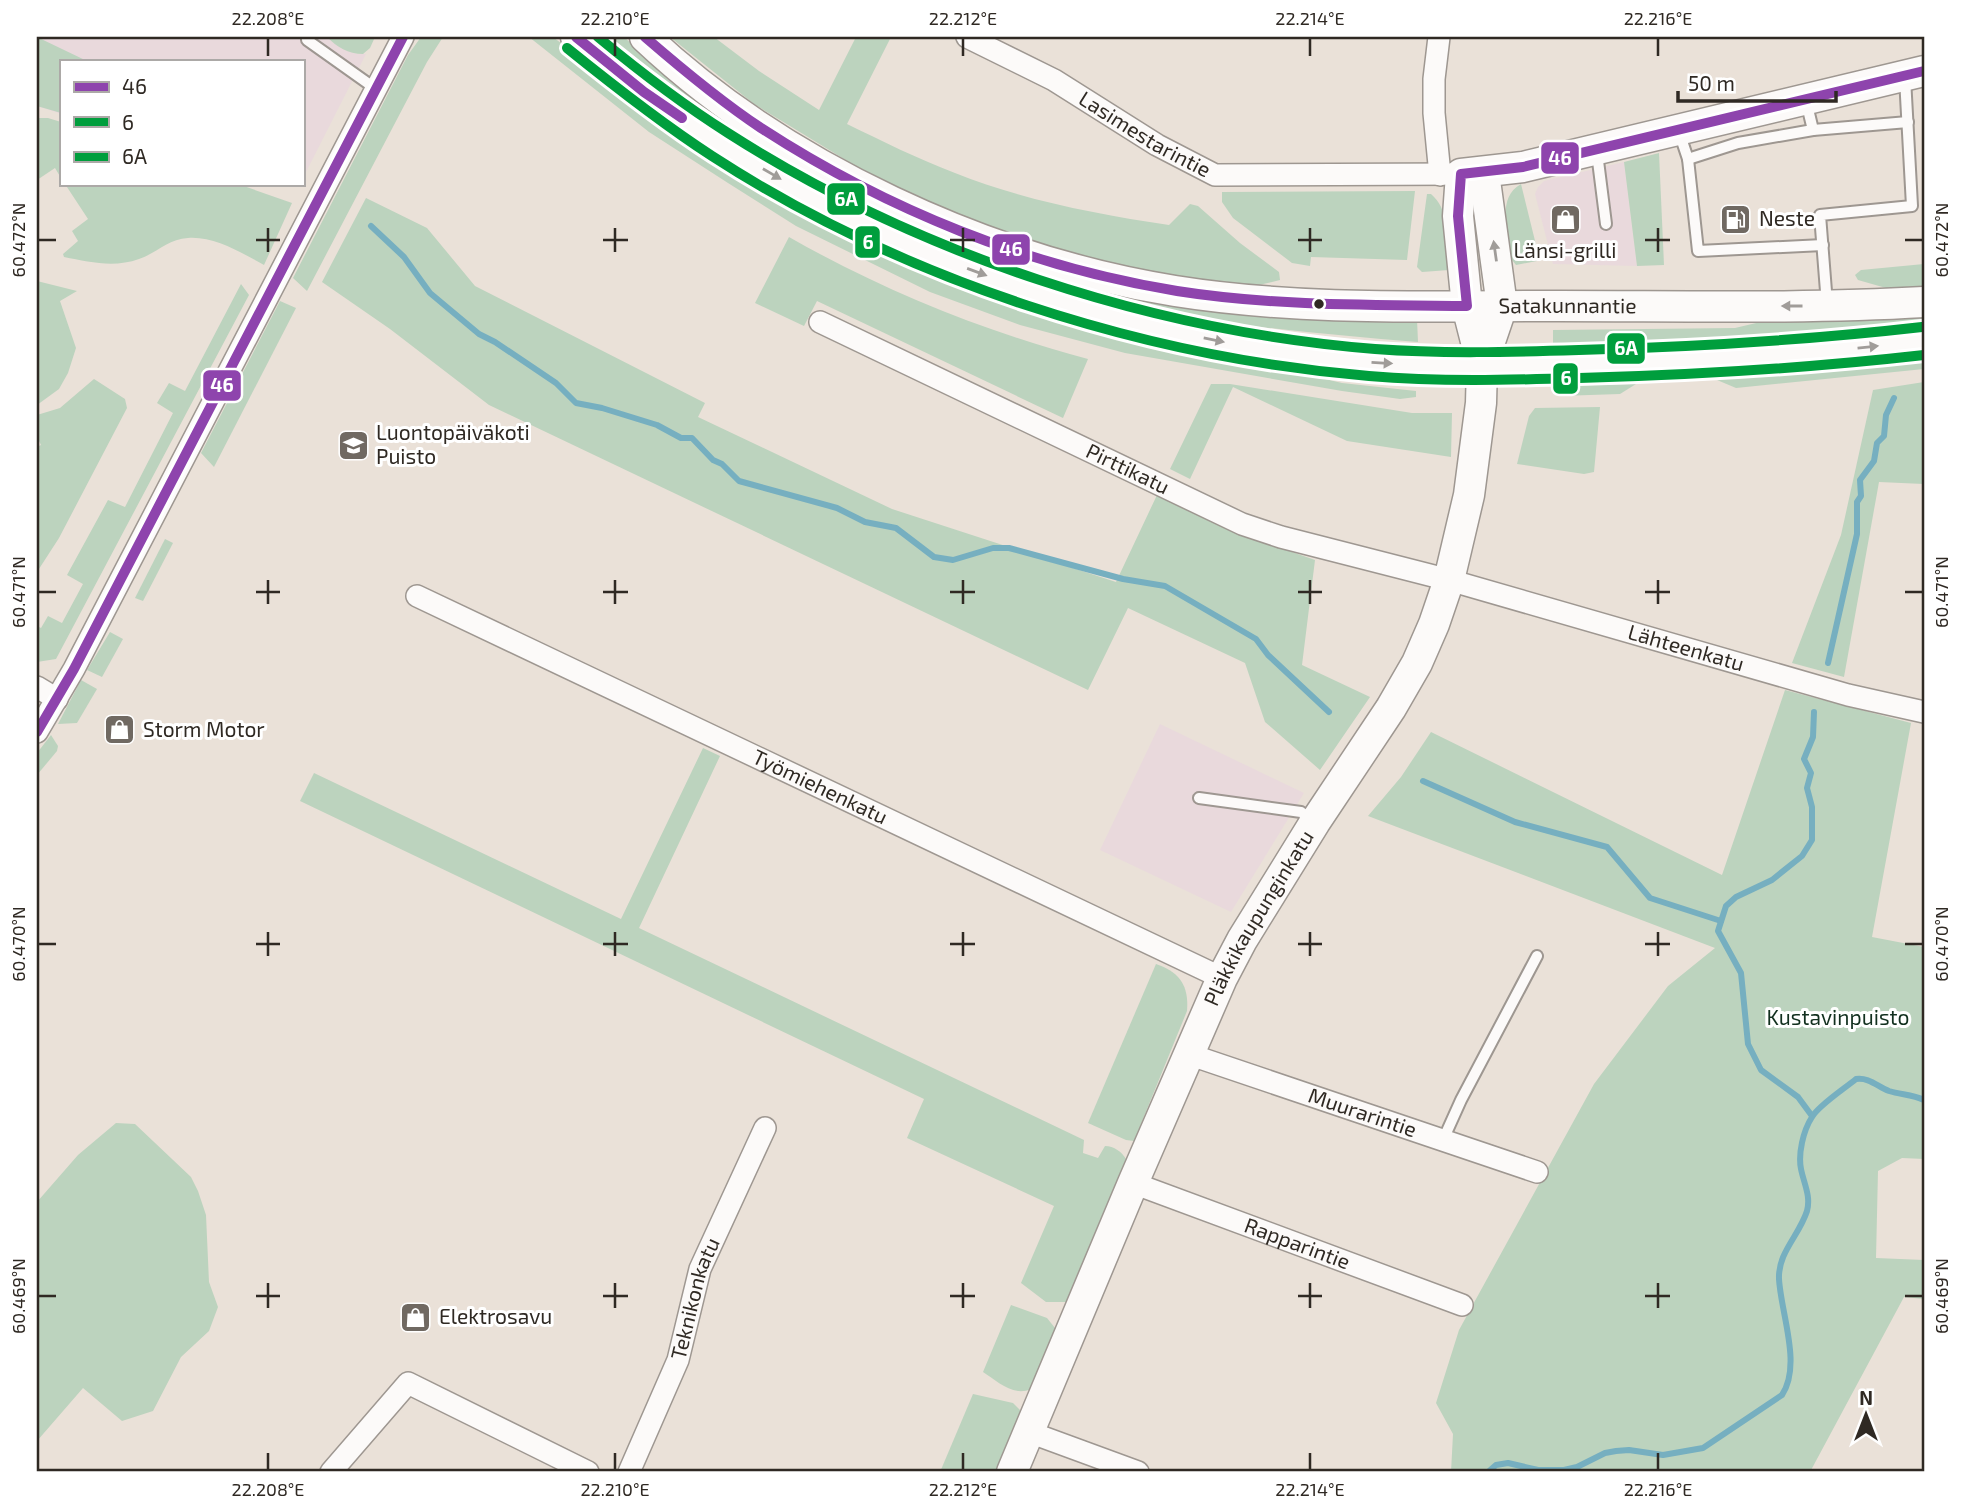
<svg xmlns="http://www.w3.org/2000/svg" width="1961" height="1509" font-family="'Exo 2',sans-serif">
<rect width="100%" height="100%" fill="#eae1d8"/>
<g fill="#e9d9dc">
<path d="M 37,37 L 327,37 L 357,54 L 366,54 L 303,178 L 303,61 L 61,61 L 61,114 L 37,106 Z"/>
<path d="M 1624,162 L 1637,266 L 1553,264 L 1535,194 L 1538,187 L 1544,181 Z"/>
<path d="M 1160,724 L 1304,793 L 1231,912 L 1100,850 Z"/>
</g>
<g fill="#bcd3be">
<path d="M 37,37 L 87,61 L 61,61 L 61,113 L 37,106 Z"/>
<path d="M 327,37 L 375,37 L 370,48 L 363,54 C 348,54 337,47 327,37 Z"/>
<path d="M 421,37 L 443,37 L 427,62 L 307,291 L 293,278 L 408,55 Z"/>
<path d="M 529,37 L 553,37 L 656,116 L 1129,333 L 1342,383 L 1416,391 L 1416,397 L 1400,399 L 1342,391 L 1125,353 L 1020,325 L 930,292 L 796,226 L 728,183 L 649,132 Z"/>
<path d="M 595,37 L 624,37 L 663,72 L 956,240 L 1417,319 L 1418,342 C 1365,338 1313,333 1260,327 C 1229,324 1196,323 1166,315 C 1033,285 900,233 782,166 C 716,129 654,83 595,37 Z"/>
<path d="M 670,37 L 714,37 L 759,71 L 819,110 L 856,37 L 891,37 L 847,124 C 882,141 918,159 955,173 C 1023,200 1096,214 1169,225 L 1190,204 L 1198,206 L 1240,243 L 1279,272 L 1280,280 L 1259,285 L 1236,287 L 1084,260 L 981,228 L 867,173 L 754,104 Z"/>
<path d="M 37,118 L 48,118 L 61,122 L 61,178 L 55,168 L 37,180 Z"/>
<path d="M 1659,153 L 1664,265 L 1637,266 L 1624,162 Z"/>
<path d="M 65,184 L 238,184 L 292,203 L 264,265 C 242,253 214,236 188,238 C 168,239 157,253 139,259 C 114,268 89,262 64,257 L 63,254 L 78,241 L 72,231 L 88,219 Z"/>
<path d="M 1521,184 L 1539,257 L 1537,261 L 1516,265 L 1512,260 C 1509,236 1495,198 1521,184 Z"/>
<path d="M 1415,191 L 1407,260 L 1311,257 L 1310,266 L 1292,263 L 1233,218 L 1222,202 L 1222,192 Z"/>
<path d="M 1427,194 L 1431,194 C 1452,212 1447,245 1449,270 L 1422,272 L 1417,267 Z"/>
<path d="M 366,198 L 427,228 L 475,286 L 705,403 L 698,417 L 892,509 L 1116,582 L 1157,495 L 1246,536 L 1315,560 L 1302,665 L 1370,697 L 1320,770 L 1265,722 L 1245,663 L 1128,608 L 1088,690 L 489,405 L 390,329 L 322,282 Z"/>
<path d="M 789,237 C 884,291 983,331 1088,359 L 1063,418 L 817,301 L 804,326 L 755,303 Z"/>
<path d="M 1924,264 L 1924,287 L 1886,288 L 1858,280 L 1855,275 L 1861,270 Z"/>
<path d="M 37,281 L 77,291 L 60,301 L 76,348 L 68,373 L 59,389 L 37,405 Z"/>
<path d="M 241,284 L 249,295 L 56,659 L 37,662 L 37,626 L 41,628 L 48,616 L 62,623 L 83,584 L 67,575 L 108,500 L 125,507 L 173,413 L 157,403 L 169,383 L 185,391 Z"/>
<path d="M 280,301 L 296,308 L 214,467 L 201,453 Z"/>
<path d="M 1924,316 L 1924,327 L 1741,345 L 1553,352 L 1553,330 L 1735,328 L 1769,320 Z"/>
<path d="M 1924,353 L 1924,369 L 1736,388 L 1717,380 L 1779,369 Z"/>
<path d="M 94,379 L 125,399 L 127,408 L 59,538 L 37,572 L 37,447 L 41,445 L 37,437 L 37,415 L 60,408 Z"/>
<path d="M 1924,382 L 1924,484 L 1879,482 L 1844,677 L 1792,663 L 1841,535 L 1873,390 Z"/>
<path d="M 1211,384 L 1230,384 L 1412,413 L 1452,413 L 1451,457 L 1347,441 L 1233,387 L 1190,479 L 1170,469 Z"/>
<path d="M 1636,384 L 1620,394 L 1560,396 L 1555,393 L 1554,386 Z"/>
<path d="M 1600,407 L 1594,472 L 1584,474 L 1517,464 L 1529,416 L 1535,408 Z"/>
<path d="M 165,539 L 173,543 L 143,601 L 135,598 Z"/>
<path d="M 110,632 L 123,639 L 102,677 L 87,670 Z"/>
<path d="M 81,680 L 97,689 L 77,723 L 58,724 Z"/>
<path d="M 1785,690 L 1911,723 L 1872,937 L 1924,947 L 1924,1159 L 1902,1158 L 1878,1171 L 1876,1258 L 1924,1260 L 1924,1299 L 1904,1297 L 1810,1472 L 1451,1472 L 1453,1434 L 1436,1403 L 1459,1330 L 1594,1084 L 1668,986 L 1715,948 L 1368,816 L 1401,777 L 1431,732 L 1722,875 Z"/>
<path d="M 51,735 L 58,746 L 57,751 L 37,775 L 37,753 Z"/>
<path d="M 703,748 L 720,756 L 639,928 L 1084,1140 L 1083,1153 L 1098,1158 L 1105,1146 C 1114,1146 1122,1152 1126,1159 L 1066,1302 L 1046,1302 L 1021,1283 L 1054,1206 L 907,1138 L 924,1099 L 300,801 L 314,773 L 621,919 Z"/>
<path d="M 1156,964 C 1180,972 1189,986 1187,1011 L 1134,1141 L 1126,1140 L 1088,1123 Z"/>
<path d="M 116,1123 L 135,1124 L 191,1177 L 198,1191 L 206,1215 L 209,1282 L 218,1307 L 209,1331 L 181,1357 L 153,1411 L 122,1421 L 83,1388 L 37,1441 L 37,1202 L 78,1155 Z"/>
<path d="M 1011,1305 L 1047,1318 L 1055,1328 L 1031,1389 C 1013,1397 997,1381 983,1372 Z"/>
<path d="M 973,1394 L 1013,1403 L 1021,1411 L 996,1472 L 940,1472 Z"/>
</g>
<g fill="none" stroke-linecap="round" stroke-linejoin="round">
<g stroke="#76afc0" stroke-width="6">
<path d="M 371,226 L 404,257 L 430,293 L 479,334 L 495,342 L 556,383 L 576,403 L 602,408 L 657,425 L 681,438 L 692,438 L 713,460 L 722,464 L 739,481 L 837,508 L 865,522 L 896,528 L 934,557 L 953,560 L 993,548 L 1009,548 L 1123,579 L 1165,586 L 1256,639 L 1268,655 L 1329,712"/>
<path d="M 1828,663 L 1857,534 L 1857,502 L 1861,496 L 1860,480 L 1874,461 L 1877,443 L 1884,436 L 1886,415 L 1894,398"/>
<path d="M 1423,781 L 1515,822 L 1607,847 L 1650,898 L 1721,921"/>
<path d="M 1812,1116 L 1798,1097 L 1761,1070 L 1748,1044 L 1741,973 L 1718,931 L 1726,906 L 1736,897 L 1772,880 L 1802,856 L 1812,840 L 1812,807 L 1807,788 L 1811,773 L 1804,759 L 1813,737 L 1814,712"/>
<path d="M 1488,1472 L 1496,1465 L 1508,1463 L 1538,1470 L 1564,1470 L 1577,1467 L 1605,1453 L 1616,1451 L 1629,1450 L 1663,1455 L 1703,1448 L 1782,1395 C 1802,1365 1781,1314 1779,1279 C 1778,1252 1799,1236 1807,1211 C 1811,1196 1804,1184 1801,1169 C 1798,1154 1803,1131 1812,1117 C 1819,1105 1844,1089 1856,1079 C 1869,1077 1878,1087 1889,1091 C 1901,1095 1912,1094 1924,1100"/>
</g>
<defs>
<g id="lane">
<path d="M 307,37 L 307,40 L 376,89"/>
<path d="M 1806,101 L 1813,130"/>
<path d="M 1679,132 L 1688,159 L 1698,251 L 1823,245"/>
<path d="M 1597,153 L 1606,224"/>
<path d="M 1688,159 L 1738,143 L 1813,130 L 1908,122"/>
<path d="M 1827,304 L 1820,215 L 1912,206 L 1905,78"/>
<path d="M 1199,798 L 1301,812 L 1314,822"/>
<path d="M 1443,1140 L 1461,1100 L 1537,956"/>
</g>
<g id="street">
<path id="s1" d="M 967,37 L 1054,80 L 1157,145 L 1215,175 L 1461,174"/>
<path d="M 1439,37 L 1434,79 L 1434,113 L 1440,175"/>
<path id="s2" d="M 820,322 L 1242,524 L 1281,537 L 1449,580 L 1848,695 L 1924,712"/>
<path id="s3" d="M 417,596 L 1222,978"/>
<path d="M 37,687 L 57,699"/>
<path d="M 37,732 L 74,669 L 403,37"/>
<path id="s4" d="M 1188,1054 L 1537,1172"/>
<path id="s5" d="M 1133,1183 L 1462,1305"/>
<path d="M 1029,1432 L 1138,1472"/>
<path d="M 331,1472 L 408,1383 L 588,1472"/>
<path id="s6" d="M 629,1472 L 678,1360 L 700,1269 L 765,1128"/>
</g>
<g id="secondary">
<path d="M 576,37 C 598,55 620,73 643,91 C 840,241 1099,333 1344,360 C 1425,369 1507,366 1588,364 C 1701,361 1812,355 1924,341"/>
<path id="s7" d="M 645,37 C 783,167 988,261 1175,291 C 1301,311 1432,306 1559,306 C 1681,306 1803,309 1924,302"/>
<path d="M 1482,365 L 1502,306 L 1484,173"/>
<path id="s8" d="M 1012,1472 L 1133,1183 L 1222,978 L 1242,940 L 1315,822 L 1391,708 L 1417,663 L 1434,624 L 1449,580 L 1469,495 L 1481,403 L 1482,365 L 1467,306 L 1458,216 L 1461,174 L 1523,167 L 1924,71"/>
</g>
</defs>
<use href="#lane" stroke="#9e9791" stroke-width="14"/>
<use href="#street" stroke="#9e9791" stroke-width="24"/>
<use href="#secondary" stroke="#9e9791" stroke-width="33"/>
<use href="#lane" stroke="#fcfaf9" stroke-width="10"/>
<use href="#street" stroke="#fcfaf9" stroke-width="21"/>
<use href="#secondary" stroke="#fcfaf9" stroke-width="30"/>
<defs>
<g id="bus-1">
<path d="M 576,37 L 644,92 L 682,118"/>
<path d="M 645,37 C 682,69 720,101 761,128 C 887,210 1029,267 1177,291 C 1272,306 1371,305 1467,306 L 1458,216 L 1461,174 L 1523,167 L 1924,71"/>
<path d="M 37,732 L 74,669 L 403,37"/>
</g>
<path id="bus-2" d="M 567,48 C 614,86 661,123 712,156 C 903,280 1142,357 1369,376 C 1439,382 1509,380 1579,378 C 1694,375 1809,368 1924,355"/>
<path id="bus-3" d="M 598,37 C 639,71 682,104 728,133 C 917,254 1151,331 1375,349 C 1443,354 1511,352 1579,350 C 1694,347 1808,340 1922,327"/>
</defs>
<use href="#bus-1" stroke="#fff" stroke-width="16"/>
<use href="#bus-2" stroke="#fff" stroke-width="16"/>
<use href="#bus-3" stroke="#fff" stroke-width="16"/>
<use href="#bus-1" stroke="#8e44ad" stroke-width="10"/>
<use href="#bus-2" stroke="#009e3d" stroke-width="10"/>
<use href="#bus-3" stroke="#009e3d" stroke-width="10"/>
</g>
<defs><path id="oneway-solid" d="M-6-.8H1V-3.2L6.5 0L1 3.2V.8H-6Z" transform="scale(1.75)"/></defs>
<g fill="#a09c99">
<use href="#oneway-solid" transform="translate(772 174) rotate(30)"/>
<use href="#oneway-solid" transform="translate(1495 251) rotate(-98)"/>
<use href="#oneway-solid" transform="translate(977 272) rotate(20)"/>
<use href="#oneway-solid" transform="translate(1792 306) rotate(180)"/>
<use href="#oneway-solid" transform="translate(1214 340) rotate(11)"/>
<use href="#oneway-solid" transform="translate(1868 347) rotate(-6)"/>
<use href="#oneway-solid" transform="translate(1382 363) rotate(3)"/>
</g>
<path fill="none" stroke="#2f2923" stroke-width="2.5" d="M 268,38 L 268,56M 615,38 L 615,56M 963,38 L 963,56M 1310,38 L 1310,56M 1658,38 L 1658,56M 268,228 L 268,252M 615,228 L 615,252M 963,228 L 963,252M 1310,228 L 1310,252M 1658,228 L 1658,252M 38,240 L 56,240M 256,240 L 280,240M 603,240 L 628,240M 950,240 L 975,240M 1298,240 L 1322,240M 1645,240 L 1670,240M 1905,240 L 1923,240M 268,580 L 268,604M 615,580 L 615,604M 963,580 L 963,604M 1310,580 L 1310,604M 1658,580 L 1658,604M 38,592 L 56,592M 256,592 L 280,592M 603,592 L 628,592M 950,592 L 975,592M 1298,592 L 1322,592M 1645,592 L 1670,592M 1905,592 L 1923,592M 268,932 L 268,956M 615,932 L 615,956M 963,932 L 963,956M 1310,932 L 1310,956M 1658,932 L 1658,956M 38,944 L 56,944M 256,944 L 280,944M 603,944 L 628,944M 950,944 L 975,944M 1298,944 L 1322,944M 1645,944 L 1670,944M 1905,944 L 1923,944M 268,1283 L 268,1308M 615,1283 L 615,1308M 963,1283 L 963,1308M 1310,1283 L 1310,1308M 1658,1283 L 1658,1308M 38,1296 L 56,1296M 256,1296 L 280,1296M 603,1296 L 628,1296M 950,1296 L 975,1296M 1298,1296 L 1322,1296M 1645,1296 L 1670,1296M 1905,1296 L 1923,1296M 268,1453 L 268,1470M 615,1453 L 615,1470M 963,1453 L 963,1470M 1310,1453 L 1310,1470M 1658,1453 L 1658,1470"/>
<defs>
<symbol id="shop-square" viewBox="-11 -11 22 22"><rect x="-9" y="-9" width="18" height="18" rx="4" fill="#706962" stroke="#fff"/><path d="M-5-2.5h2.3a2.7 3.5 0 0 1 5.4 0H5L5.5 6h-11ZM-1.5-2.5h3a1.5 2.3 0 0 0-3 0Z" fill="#fff"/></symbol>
<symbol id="fuel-square" viewBox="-11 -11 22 22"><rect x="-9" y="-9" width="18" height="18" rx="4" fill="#706962" stroke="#fff"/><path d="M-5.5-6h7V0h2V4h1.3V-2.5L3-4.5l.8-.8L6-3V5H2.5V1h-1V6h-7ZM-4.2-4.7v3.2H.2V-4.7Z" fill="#fff"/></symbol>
<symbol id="school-square" viewBox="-11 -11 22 22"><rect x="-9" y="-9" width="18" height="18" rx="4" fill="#706962" stroke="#fff"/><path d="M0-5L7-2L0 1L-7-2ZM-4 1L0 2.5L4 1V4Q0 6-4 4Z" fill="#fff"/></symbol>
</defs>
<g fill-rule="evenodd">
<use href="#shop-square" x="1548" y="202" width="35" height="35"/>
<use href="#fuel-square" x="1718" y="202" width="35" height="35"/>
<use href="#school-square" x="336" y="428" width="35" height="35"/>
<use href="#shop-square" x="102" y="712" width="35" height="35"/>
<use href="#shop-square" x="398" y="1300" width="35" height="35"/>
</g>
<circle fill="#2f2923" stroke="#fff" stroke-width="2.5" cx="1319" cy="304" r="6"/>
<g text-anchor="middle" stroke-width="6" stroke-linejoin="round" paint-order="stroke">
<g font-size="21" fill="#2f2923" stroke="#fff">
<text dy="7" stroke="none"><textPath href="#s1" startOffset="203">Lasimestarintie</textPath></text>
<text dy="7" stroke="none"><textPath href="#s7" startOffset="989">Satakunnantie</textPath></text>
<text dy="7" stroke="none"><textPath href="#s2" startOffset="341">Pirttikatu</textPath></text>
<text dy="7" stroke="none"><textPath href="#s2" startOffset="929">Lähteenkatu</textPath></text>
<text dy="7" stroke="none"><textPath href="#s3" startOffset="446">Työmiehenkatu</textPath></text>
<text dy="7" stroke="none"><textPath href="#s8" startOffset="607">Pläkkikaupunginkatu</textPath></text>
<text dy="7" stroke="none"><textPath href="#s4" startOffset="184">Muurarintie</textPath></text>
<text dy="7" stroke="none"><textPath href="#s5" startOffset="175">Rapparintie</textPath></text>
<text dy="7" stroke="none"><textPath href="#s6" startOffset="186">Teknikonkatu</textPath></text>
</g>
<g font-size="21" fill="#2f2923" stroke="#fff" text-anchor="start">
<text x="1759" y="226">Neste</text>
<text x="1565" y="258" text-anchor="middle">Länsi-grilli</text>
<text x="376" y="440">Luontopäiväkoti<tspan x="376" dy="24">Puisto</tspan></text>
<text x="143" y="737">Storm Motor</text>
<text x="439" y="1324">Elektrosavu</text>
</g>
<g font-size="21" fill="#12301f" stroke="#fff">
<text x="1838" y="1025">Kustavinpuisto</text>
</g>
</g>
<g stroke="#fff" stroke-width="2.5">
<rect x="1540" y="141" width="40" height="34" rx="7" fill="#8e44ad"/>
<rect x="826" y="182" width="40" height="34" rx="7" fill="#009e3d"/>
<rect x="854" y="225" width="27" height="34" rx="7" fill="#009e3d"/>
<rect x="991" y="233" width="40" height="33" rx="7" fill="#8e44ad"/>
<rect x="1606" y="332" width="40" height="33" rx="7" fill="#009e3d"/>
<rect x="1552" y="362" width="27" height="33" rx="7" fill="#009e3d"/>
<rect x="202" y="369" width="40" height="33" rx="7" fill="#8e44ad"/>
</g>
<g font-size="19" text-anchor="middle" font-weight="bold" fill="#fff">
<text x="1560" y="165">46</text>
<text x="846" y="206">6A</text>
<text x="868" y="249">6</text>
<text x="1011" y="256">46</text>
<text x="1626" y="355">6A</text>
<text x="1566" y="385">6</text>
<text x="222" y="392">46</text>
</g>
<rect width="1961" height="1509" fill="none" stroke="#ffffff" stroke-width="77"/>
<rect x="60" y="60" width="245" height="126" fill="#ffffff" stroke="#aca9a7" stroke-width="2"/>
<rect x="74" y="82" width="35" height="10" fill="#8e44ad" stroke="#aca9a7" stroke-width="2"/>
<text x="122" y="94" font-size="21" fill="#2f2923">46</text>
<rect x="74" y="117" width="35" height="10" fill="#009e3d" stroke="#aca9a7" stroke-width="2"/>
<text x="122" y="130" font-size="21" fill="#2f2923">6</text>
<rect x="74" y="152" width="35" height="10" fill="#009e3d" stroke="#aca9a7" stroke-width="2"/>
<text x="122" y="164" font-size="21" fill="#2f2923">6A</text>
<g transform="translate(1866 1415)" stroke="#ffffff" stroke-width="5" paint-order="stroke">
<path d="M0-5L12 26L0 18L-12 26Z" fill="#2f2923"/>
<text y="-10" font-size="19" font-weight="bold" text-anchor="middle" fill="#2f2923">N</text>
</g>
<path d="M1678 91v10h158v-10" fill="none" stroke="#2f2923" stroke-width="3.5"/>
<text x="1688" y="91" font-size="21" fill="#2f2923" stroke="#ffffff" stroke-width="5" paint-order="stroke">50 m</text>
<rect x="38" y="38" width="1885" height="1432" fill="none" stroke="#2f2923" stroke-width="2.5"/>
<g font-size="18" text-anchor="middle" fill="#2f2923">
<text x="268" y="25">22.208°E</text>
<text x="615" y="25">22.210°E</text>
<text x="963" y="25">22.212°E</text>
<text x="1310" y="25">22.214°E</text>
<text x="1658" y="25">22.216°E</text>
<text transform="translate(19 240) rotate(-90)" y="6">60.472°N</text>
<text transform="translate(1942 240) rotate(-90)" y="6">60.472°N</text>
<text transform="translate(19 592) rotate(-90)" y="6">60.471°N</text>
<text transform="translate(1942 592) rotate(-90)" y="6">60.471°N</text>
<text transform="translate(19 944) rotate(-90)" y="6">60.470°N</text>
<text transform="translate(1942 944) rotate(-90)" y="6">60.470°N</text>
<text transform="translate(19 1296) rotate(-90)" y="6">60.469°N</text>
<text transform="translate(1942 1296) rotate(-90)" y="6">60.469°N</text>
<text x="268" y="1496">22.208°E</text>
<text x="615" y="1496">22.210°E</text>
<text x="963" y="1496">22.212°E</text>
<text x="1310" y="1496">22.214°E</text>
<text x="1658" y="1496">22.216°E</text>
</g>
</svg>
